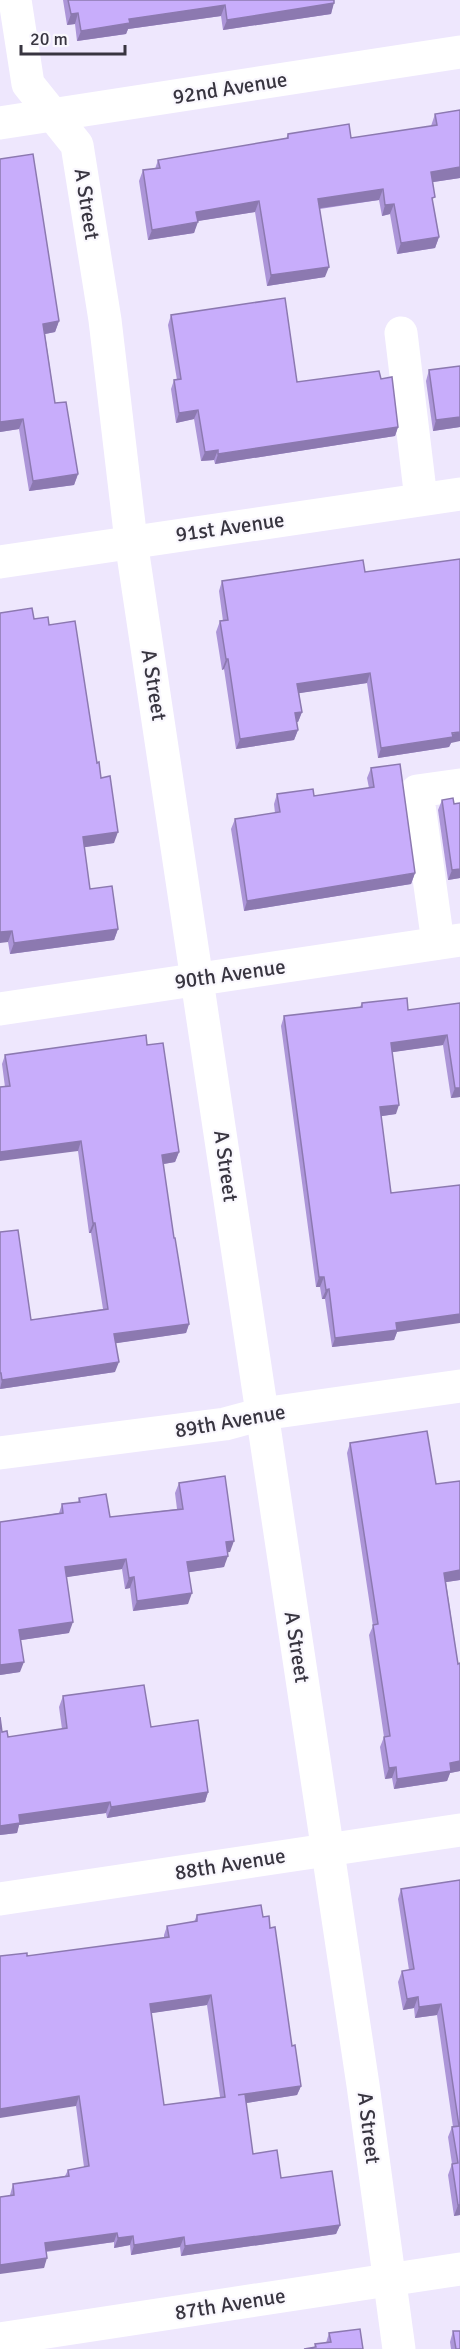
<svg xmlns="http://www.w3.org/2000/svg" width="460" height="2349" font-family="Signika,sans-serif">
<rect width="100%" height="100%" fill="#eee7fd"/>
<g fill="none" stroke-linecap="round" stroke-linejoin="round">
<g stroke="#fff" stroke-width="33">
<path d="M 15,0 L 28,84 L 77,145 L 105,320 L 131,541 L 363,2085 L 399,2349"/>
<path d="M 0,123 L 460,52"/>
<path d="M 401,333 L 421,499"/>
<path d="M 0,562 L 460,494"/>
<path d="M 438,943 L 417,791 L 460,785"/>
<path d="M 0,1009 L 460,940"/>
<path d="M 0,1453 L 225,1424 L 262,1414 L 460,1386"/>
<path d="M 0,1899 L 460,1830"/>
<path d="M 0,2339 L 460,2269"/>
</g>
</g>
<g fill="#ac95d8" fill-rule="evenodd">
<path d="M 63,0 L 334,0 L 331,14 L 223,30 L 221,16 L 128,29 L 126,34 L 77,41 L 75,24 L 67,25 Z"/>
<path d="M 460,110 L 460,178 L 433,182 L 433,203 L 439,237 L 435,248 L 397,254 L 390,214 L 382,216 L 379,200 L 320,209 L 325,277 L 267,286 L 255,212 L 197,221 L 194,233 L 148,240 L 139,181 L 143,170 L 155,169 L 158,160 L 286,139 L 288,134 L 351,138 L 431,126 L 435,114 Z"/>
<path d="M 0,159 L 59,321 L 55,332 L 45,334 L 55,403 L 78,474 L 74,485 L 29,491 L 19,429 L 0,432 Z"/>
<path d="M 171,315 L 297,382 L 381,379 L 398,427 L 395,436 L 215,464 L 214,460 L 201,461 L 194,419 L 176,423 L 171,389 L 174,380 L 177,380 L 168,325 Z"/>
<path d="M 460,366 L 460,427 L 433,431 L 426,381 L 429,370 Z"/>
<path d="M 365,572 L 451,743 L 449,747 L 378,758 L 367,683 L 299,693 L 302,712 L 298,722 L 296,722 L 298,730 L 294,740 L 236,749 L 224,669 L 222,670 L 216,632 L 220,621 L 223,621 L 219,591 L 222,581 Z"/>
<path d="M 34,619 L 49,625 L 101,778 L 114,843 L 84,847 L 90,889 L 118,929 L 114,940 L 10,954 L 8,942 Z"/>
<path d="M 371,768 L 415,873 L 411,884 L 244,911 L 231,829 L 235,819 L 275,813 L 274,804 L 277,794 L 314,796 L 369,788 L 367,778 Z"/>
<path d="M 442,800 L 460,878 L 448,880 L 438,810 Z"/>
<path d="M 362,1003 L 408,1010 L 460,1003 L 460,1097 L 451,1098 L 443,1045 L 392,1052 L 396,1114 L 381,1116 L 397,1332 L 394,1340 L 332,1347 L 325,1299 L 322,1299 L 320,1287 L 316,1287 L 281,1026 L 284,1016 L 360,1007 Z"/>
<path d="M 147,1045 L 179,1152 L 175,1162 L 163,1164 L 174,1238 L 189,1324 L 186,1333 L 116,1343 L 115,1372 L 0,1389 L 0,1232 L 31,1320 L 103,1309 L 91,1233 L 89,1233 L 78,1151 L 5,1087 L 2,1064 L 5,1055 Z"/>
<path d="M 350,1443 L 436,1484 L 460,1481 L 460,1580 L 446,1582 L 458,1664 L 460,1663 L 460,1771 L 450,1773 L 447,1781 L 394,1789 L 392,1778 L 385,1779 L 380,1747 L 384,1737 L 369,1635 L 373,1626 L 347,1453 Z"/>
<path d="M 179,1483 L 230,1552 L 227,1552 L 224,1567 L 189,1572 L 188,1604 L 133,1611 L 130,1588 L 125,1589 L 122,1569 L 66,1577 L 69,1633 L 21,1640 L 20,1672 L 0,1675 L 0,1522 L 59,1513 L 62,1504 L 78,1502 L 79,1498 L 110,1517 L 177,1509 L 175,1493 Z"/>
<path d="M 63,1696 L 151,1727 L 208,1792 L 205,1802 L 107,1818 L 106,1813 L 19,1825 L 17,1833 L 0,1835 L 0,1717 L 2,1732 L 8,1737 L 62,1729 L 59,1707 Z"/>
<path d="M 460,1880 L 460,2215 L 454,2216 L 448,2175 L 452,2164 L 448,2137 L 452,2127 L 453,2127 L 437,2015 L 415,2018 L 414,2008 L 403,2010 L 398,1982 L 402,1971 L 409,1970 L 398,1899 L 401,1889 Z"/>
<path d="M 197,1915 L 263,1917 L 270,1928 L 292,2046 L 301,2086 L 297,2095 L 246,2103 L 253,2154 L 340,2225 L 336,2234 L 181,2256 L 180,2247 L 131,2255 L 130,2245 L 114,2248 L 114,2242 L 46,2252 L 44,2268 L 10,2195 L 13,2184 L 65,2176 L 68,2170 L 84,2167 L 76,2106 L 27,1956 L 164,1938 L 164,1935 L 167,1926 L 194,1922 ZM 207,2005 L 220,2097 L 164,2105 L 151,2013 Z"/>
<path d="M 453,2331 L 460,2349 L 451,2349 L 450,2342 Z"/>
<path d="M 329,2333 L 363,2349 L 314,2348 L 315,2344 L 326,2343 Z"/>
</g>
<g fill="#8c79b0">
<path d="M 334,3 L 331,14 L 223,30 L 227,20 Z"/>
<path d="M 225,5 L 221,16 L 128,29 L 126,34 L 77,41 L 81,31 L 129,19 Z"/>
<path d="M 78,13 L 75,24 L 67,25 L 71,14 Z"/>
<path d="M 460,167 L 460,178 L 427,183 L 431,172 Z"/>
<path d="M 383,189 L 379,200 L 314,209 L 318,199 Z"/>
<path d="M 259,201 L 255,212 L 192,222 L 196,212 Z"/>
<path d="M 394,204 L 390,214 L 382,216 L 385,205 Z"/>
<path d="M 198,222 L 194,233 L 148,240 L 152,230 Z"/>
<path d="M 439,237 L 435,248 L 397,254 L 401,243 Z"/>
<path d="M 329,267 L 325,277 L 267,286 L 271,275 Z"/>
<path d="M 59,321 L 55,332 L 40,335 L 43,324 Z"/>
<path d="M 198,410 L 194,419 L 176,423 L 179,413 Z"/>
<path d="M 460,417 L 460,427 L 433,431 L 436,420 Z"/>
<path d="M 23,419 L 19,429 L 0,432 L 0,422 Z"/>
<path d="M 398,427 L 395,436 L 215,464 L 218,454 Z"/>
<path d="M 218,450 L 214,460 L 201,461 L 205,452 Z"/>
<path d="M 78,474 L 74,485 L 29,491 L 33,481 Z"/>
<path d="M 226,659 L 228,659 L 224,669 L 222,670 Z"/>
<path d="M 370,673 L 367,683 L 294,694 L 297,684 Z"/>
<path d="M 302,712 L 298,722 L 291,723 L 295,713 Z"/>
<path d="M 298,730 L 294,740 L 236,749 L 240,739 Z"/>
<path d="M 460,732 L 460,741 L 451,743 L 449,747 L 378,758 L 381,748 Z"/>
<path d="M 118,832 L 114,843 L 79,848 L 83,837 Z"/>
<path d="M 460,869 L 460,878 L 448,880 L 452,870 Z"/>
<path d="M 415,873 L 411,884 L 244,911 L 247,901 Z"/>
<path d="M 118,929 L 114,940 L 10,954 L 14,943 Z"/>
<path d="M 12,931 L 8,942 L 0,943 L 0,932 Z"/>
<path d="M 447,1035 L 443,1045 L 387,1053 L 391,1043 Z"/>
<path d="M 455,1088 L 460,1088 L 460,1097 L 451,1098 Z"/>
<path d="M 399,1105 L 396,1114 L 376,1117 L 380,1107 Z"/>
<path d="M 81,1141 L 78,1151 L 0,1161 L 0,1152 Z"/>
<path d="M 179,1152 L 175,1162 L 158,1165 L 162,1155 Z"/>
<path d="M 93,1223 L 95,1223 L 91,1233 L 89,1233 Z"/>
<path d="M 319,1277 L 324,1277 L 320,1287 L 316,1287 Z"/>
<path d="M 329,1289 L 325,1299 L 322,1299 L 326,1290 Z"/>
<path d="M 460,1314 L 460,1323 L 397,1332 L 394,1340 L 332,1347 L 335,1338 L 396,1323 Z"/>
<path d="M 189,1324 L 186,1333 L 111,1344 L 114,1334 Z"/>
<path d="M 119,1362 L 115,1372 L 0,1389 L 2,1380 Z"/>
<path d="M 234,1541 L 230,1552 L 222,1553 L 226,1542 Z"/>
<path d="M 228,1556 L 224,1567 L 184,1573 L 187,1562 Z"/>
<path d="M 126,1559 L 122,1569 L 61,1578 L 65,1567 Z"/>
<path d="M 460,1570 L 460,1580 L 440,1583 L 444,1573 Z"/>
<path d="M 134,1577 L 130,1588 L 125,1589 L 129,1578 Z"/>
<path d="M 192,1593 L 188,1604 L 133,1611 L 137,1601 Z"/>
<path d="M 73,1622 L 69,1633 L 15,1641 L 19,1630 Z"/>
<path d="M 24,1662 L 20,1672 L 0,1675 L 0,1665 Z"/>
<path d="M 460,1761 L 460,1771 L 450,1773 L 447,1781 L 394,1789 L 397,1779 L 450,1763 Z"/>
<path d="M 396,1767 L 392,1778 L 385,1779 L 389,1768 Z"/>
<path d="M 208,1792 L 205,1802 L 107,1818 L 111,1807 Z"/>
<path d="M 110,1802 L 106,1813 L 19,1825 L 17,1833 L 0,1835 L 0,1826 L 19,1815 Z"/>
<path d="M 211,1995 L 207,2005 L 146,2014 L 150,2004 Z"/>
<path d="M 418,1997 L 414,2008 L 403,2010 L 407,1999 Z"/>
<path d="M 441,2004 L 437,2015 L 415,2018 L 419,2007 Z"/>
<path d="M 301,2086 L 297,2095 L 234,2105 L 238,2095 Z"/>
<path d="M 79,2096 L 76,2106 L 0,2118 L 0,2109 Z"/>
<path d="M 458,2205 L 460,2205 L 460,2215 L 454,2216 Z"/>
<path d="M 340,2225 L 336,2234 L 181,2256 L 185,2246 Z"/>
<path d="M 117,2233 L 114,2242 L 41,2252 L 45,2243 Z"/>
<path d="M 133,2236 L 130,2245 L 114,2248 L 118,2238 Z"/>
<path d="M 184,2237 L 180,2247 L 131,2255 L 134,2245 Z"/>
<path d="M 47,2258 L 44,2268 L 0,2274 L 0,2265 Z"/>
</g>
<g fill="#c8adfb" stroke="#8c79b0" stroke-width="1.5" fill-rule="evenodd">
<path d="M 68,0 L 334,0 L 334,3 L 227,20 L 225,5 L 129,19 L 130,23 L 81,31 L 78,13 L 71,14 Z"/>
<path d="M 460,110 L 460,167 L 431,172 L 435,197 L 432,198 L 439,237 L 401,243 L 394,204 L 385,205 L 383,189 L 318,199 L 329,267 L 271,275 L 259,201 L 196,212 L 198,222 L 152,230 L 143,170 L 160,168 L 158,160 L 288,138 L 288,134 L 349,124 L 351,138 L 437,125 L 435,114 Z"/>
<path d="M 33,154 L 59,321 L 43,324 L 55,403 L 66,402 L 78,474 L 33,481 L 23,419 L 0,422 L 0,159 Z"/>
<path d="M 285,298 L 297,382 L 379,371 L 381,379 L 392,377 L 398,427 L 218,454 L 218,450 L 205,452 L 198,410 L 179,413 L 174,380 L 181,379 L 171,315 Z"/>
<path d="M 460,366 L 460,417 L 436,420 L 429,370 Z"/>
<path d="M 460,559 L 460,732 L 452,733 L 453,737 L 381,748 L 370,673 L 297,684 L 302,712 L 295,713 L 298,730 L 240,739 L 228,659 L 226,659 L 220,621 L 228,620 L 222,581 L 363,560 L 365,572 Z"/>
<path d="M 32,608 L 34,619 L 48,617 L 49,625 L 75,621 L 97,763 L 99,762 L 101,778 L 110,776 L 118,832 L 83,837 L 90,889 L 112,886 L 118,929 L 14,943 L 12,931 L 0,932 L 0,613 Z"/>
<path d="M 400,764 L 415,873 L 247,901 L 235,819 L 280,812 L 277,794 L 313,789 L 314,796 L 374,787 L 371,768 Z"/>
<path d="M 453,798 L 454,804 L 460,803 L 460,869 L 452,870 L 442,800 Z"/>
<path d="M 407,998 L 408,1010 L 460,1003 L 460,1088 L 455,1088 L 447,1035 L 391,1043 L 399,1105 L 380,1107 L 391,1193 L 460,1185 L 460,1314 L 396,1323 L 397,1330 L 335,1338 L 329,1289 L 326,1290 L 324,1277 L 319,1277 L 284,1016 L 362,1007 L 362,1003 Z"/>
<path d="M 146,1035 L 147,1045 L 163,1043 L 179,1152 L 162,1155 L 174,1238 L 175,1238 L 189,1324 L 114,1334 L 119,1362 L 2,1380 L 1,1373 L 0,1373 L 0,1232 L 18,1230 L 31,1320 L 108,1309 L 95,1223 L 93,1223 L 81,1141 L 0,1152 L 0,1087 L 10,1086 L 5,1055 Z"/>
<path d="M 427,1431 L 436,1484 L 460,1481 L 460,1570 L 444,1573 L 458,1664 L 460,1663 L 460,1761 L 450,1763 L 451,1771 L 397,1779 L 396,1767 L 389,1768 L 384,1737 L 390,1736 L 373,1625 L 378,1624 L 350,1443 Z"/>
<path d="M 225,1476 L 234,1541 L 226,1542 L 228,1556 L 187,1562 L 192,1593 L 137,1601 L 134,1577 L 129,1578 L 126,1559 L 65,1567 L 73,1622 L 19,1630 L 24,1662 L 0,1665 L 0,1522 L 63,1513 L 62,1504 L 80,1502 L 79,1498 L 106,1494 L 110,1517 L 183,1509 L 179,1483 Z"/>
<path d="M 144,1685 L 151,1727 L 198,1720 L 208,1792 L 111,1807 L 110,1802 L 19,1815 L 20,1823 L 0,1826 L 0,1717 L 2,1732 L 7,1731 L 8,1737 L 67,1728 L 63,1696 Z"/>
<path d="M 460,1880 L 460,2205 L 458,2205 L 452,2164 L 458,2163 L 452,2127 L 459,2126 L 441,2004 L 419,2007 L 418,1997 L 407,1999 L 402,1971 L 414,1969 L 401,1889 Z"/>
<path d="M 261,1905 L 263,1917 L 269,1916 L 270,1928 L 275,1927 L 292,2046 L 295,2045 L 301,2086 L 238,2095 L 245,2094 L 253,2154 L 277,2150 L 281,2178 L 332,2171 L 340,2225 L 185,2246 L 184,2237 L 134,2245 L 133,2236 L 118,2238 L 117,2233 L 45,2243 L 47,2258 L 0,2265 L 0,2197 L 14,2195 L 13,2184 L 69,2176 L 68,2170 L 89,2166 L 79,2096 L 0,2109 L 0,1956 L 27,1953 L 27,1956 L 169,1937 L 167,1926 L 197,1921 L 197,1915 ZM 211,1995 L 225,2097 L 164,2105 L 150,2004 Z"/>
<path d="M 360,2329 L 363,2349 L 304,2349 L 316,2347 L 315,2344 L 331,2342 L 329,2333 Z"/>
<path d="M 453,2331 L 460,2331 L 460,2349 L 456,2349 Z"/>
</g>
<g text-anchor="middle" stroke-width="4.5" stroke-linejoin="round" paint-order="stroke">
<g font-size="21" fill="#383540" stroke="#f9f7fd">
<text transform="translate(230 88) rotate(-9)" y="7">92nd Avenue</text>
<text transform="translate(87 204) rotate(81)" y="7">A Street</text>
<text transform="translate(230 527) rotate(-8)" y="7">91st Avenue</text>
<text transform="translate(154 685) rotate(81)" y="7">A Street</text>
<text transform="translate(230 974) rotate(-8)" y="7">90th Avenue</text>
<text transform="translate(226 1166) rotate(82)" y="7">A Street</text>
<text transform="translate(230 1421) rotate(-10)" y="7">89th Avenue</text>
<text transform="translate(297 1647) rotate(81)" y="7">A Street</text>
<text transform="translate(230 1864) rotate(-9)" y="7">88th Avenue</text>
<text transform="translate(369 2128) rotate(83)" y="7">A Street</text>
<text transform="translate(230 2304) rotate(-9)" y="7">87th Avenue</text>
</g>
</g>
<path d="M21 45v9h104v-9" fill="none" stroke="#383540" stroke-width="3"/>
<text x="30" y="45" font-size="18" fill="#383540" stroke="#f9f7fd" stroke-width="4.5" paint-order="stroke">20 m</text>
</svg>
